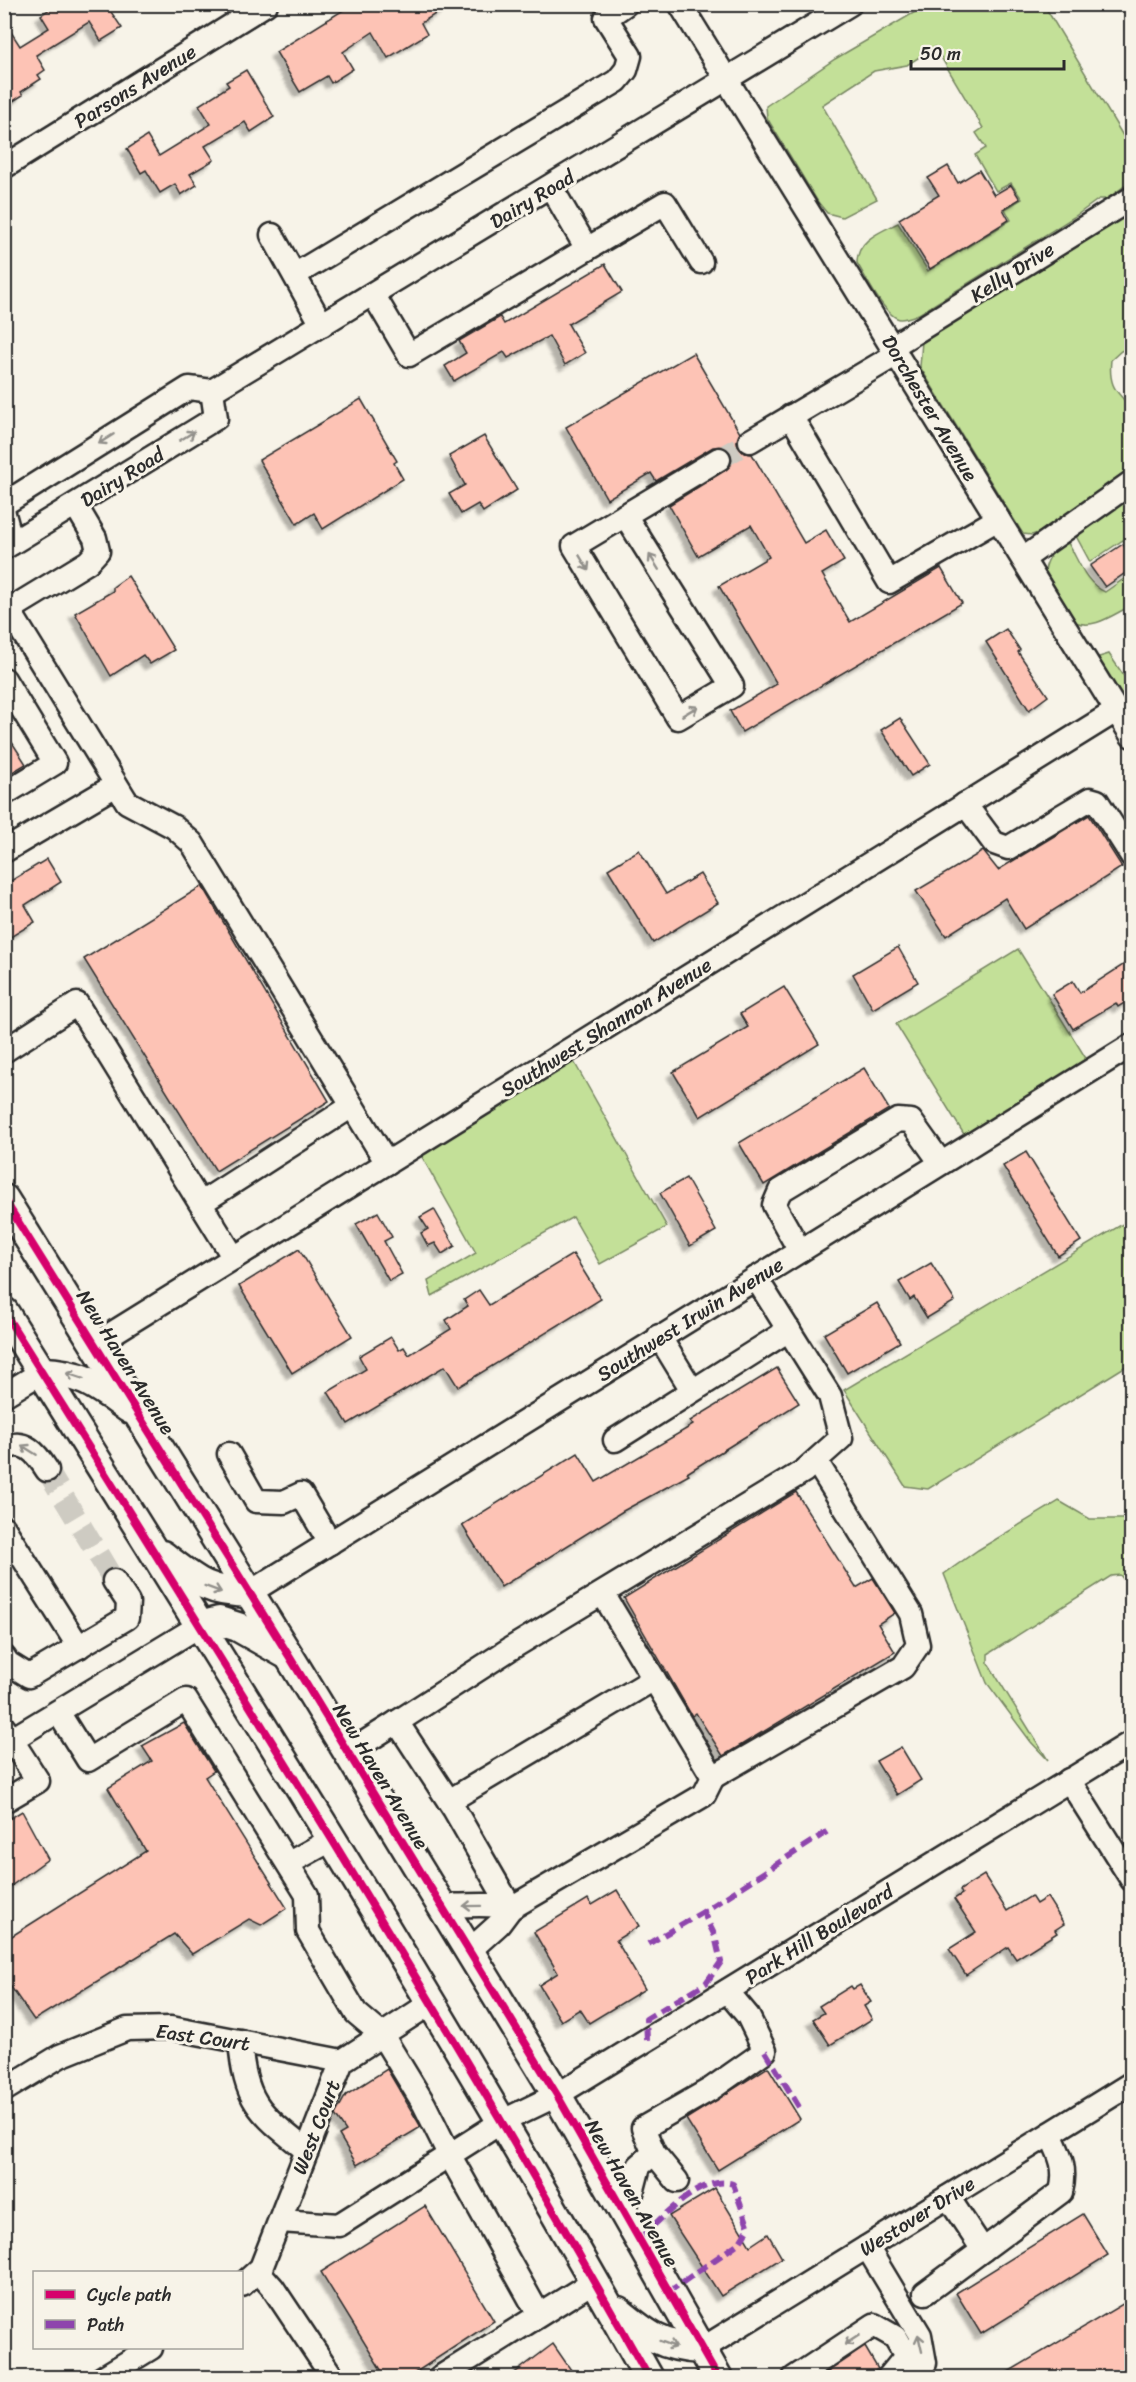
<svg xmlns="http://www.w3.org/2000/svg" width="1136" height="2382" font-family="Sriracha,sans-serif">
<defs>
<filter id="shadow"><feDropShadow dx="-5.5" dy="5.5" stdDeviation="1.5" flood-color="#0004"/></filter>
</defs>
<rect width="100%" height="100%" fill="#f7f3e8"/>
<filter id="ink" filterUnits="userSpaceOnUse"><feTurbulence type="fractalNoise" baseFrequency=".0167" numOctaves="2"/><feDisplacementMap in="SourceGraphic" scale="12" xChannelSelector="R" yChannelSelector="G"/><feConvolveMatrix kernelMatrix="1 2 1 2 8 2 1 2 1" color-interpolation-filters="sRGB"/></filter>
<g filter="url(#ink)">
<g fill="#c3e098" stroke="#778662" stroke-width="1.5">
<path d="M 936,5 L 1044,5 L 1131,149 L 1131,181 L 1107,199 L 1099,199 L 1074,217 L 919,314 C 913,316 907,319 900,319 C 885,317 865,276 857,263 C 857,240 880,232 898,223 L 928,271 L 1011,220 L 1005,209 L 1022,199 L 1011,183 L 996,191 L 975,155 L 986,148 L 976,133 L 983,128 L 935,47 L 907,65 L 874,71 L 822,105 L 877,199 L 842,217 L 827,213 L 818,202 L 767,118 L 766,106 L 835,59 L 927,5 L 933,7 Z"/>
<path d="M 1131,210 L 1131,347 L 1121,351 L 1111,360 C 1107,398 1128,393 1131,415 C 1134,431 1131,450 1131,467 L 1043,531 L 1032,535 L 1023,534 L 920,367 L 922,341 Z"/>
<path d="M 1131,497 L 1131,553 L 1123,540 L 1090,562 L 1076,536 Z"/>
<path d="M 1068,543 C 1079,561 1085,583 1105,592 L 1131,574 L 1131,606 C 1113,614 1095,630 1075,622 L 1045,570 C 1048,556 1054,549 1068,543 Z"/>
<path d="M 1109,654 L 1124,676 L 1128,674 L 1131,677 L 1131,718 L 1100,665 L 1099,657 Z"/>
<path d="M 1018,949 L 1087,1060 L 965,1136 L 896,1024 Z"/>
<path d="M 573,1060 L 667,1227 L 600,1264 L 573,1217 L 432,1296 L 428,1281 L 476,1253 L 417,1148 Z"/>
<path d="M 1131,1219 L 1131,1363 L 928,1489 L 905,1486 L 844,1390 Z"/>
<path d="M 1059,1501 L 1090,1519 L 1131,1519 L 1132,1590 L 1120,1575 L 1111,1576 L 988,1654 L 988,1663 L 1048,1760 L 1031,1742 L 987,1683 L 944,1574 L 978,1550 Z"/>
</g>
<g fill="#fdc3b5" stroke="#2b2b2b" stroke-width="1.5" filter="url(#shadow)">
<path d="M 57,4 L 116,4 L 109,9 L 122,28 L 101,41 L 89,22 L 36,55 L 45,70 L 38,75 L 41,79 L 21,92 L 23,95 L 4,107 L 4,21 L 20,46 L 49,28 L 41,15 Z"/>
<path d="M 353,4 L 451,4 L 421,23 L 427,34 L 388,58 L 373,32 L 343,52 L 353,69 L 331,83 L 327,76 L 300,92 L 276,52 Z"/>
<path d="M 246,70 L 274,117 L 251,132 L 245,122 L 205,146 L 214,160 L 190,174 L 197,185 L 181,195 L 175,184 L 160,193 L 146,170 L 141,173 L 127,149 L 147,136 L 159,156 L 211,124 L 199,105 L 229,86 L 226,82 Z"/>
<path d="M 948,166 L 958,183 L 979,170 L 994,195 L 1011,185 L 1020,199 L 1003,209 L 1009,220 L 930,269 L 899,219 L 939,195 L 928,178 Z"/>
<path d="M 605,264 L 622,292 L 568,324 L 585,353 L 565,365 L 549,336 L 508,358 L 504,352 L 454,381 L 445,366 L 466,353 L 459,341 L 500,317 L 504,324 Z"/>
<path d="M 693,353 L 740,433 L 737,441 L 738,447 L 744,453 L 752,454 L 804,543 L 826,530 L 844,561 L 822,574 L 850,622 L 941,568 L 962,603 L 742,732 L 730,711 L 777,684 L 719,586 L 769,557 L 751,525 L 698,556 L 669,505 L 726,470 L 731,465 L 731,453 L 725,447 L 713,447 L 656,481 L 651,473 L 607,499 L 566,427 Z"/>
<path d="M 361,399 L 397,461 L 394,463 L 403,479 L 323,529 L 314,513 L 297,524 L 259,460 Z"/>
<path d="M 484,436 L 517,490 L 483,512 L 478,504 L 461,514 L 449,494 L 465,485 L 449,456 Z"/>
<path d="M 1123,544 L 1131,557 L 1131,569 L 1105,587 L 1090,566 Z"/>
<path d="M 128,576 L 174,650 L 150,664 L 143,655 L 111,676 L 75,613 L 113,591 L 113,587 Z"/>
<path d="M 1006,629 L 1020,650 L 1018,652 L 1048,696 L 1029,710 L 986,642 Z"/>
<path d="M 900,718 L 930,764 L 911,776 L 881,730 Z"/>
<path d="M 4,730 L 26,764 L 4,777 Z"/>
<path d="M 1089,815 L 1122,867 L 1024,929 L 1005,898 L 946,936 L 916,891 L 983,851 L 998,870 Z"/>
<path d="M 639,850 L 666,894 L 700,874 L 718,903 L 653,943 L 608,869 Z"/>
<path d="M 47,859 L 61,882 L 25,905 L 35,922 L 4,941 L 4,885 Z"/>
<path d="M 202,886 L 329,1101 L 216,1171 L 84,959 Z"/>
<path d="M 898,947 L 918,982 L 873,1009 L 853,974 Z"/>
<path d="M 1126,963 L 1131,971 L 1131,999 L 1118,1007 L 1116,1003 L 1073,1029 L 1052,994 L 1073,981 L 1080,993 Z"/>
<path d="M 784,987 L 819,1044 L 700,1117 L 673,1072 L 748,1027 L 740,1014 Z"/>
<path d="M 864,1068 L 889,1109 L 764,1185 L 739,1143 Z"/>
<path d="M 1026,1152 L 1081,1241 L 1058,1256 L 1003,1166 Z"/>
<path d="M 686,1178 L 716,1231 L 690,1246 L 660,1193 Z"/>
<path d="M 434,1209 L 455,1246 L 442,1254 L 435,1243 L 428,1246 L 421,1233 L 428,1229 L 420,1217 Z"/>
<path d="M 378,1212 L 392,1237 L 384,1241 L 402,1274 L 389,1281 L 356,1224 Z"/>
<path d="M 299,1249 L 352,1336 L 292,1373 L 239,1286 Z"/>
<path d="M 573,1254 L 601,1299 L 458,1387 L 445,1366 L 348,1424 L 328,1392 L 366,1369 L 359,1356 L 391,1337 L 399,1350 L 404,1347 L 409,1355 L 451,1329 L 446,1320 L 468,1306 L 464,1300 L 479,1290 L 489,1305 Z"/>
<path d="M 931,1263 L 955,1301 L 927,1318 L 914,1297 L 910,1300 L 899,1282 Z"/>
<path d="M 877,1303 L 900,1342 L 847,1373 L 824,1334 Z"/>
<path d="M 777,1368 L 799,1403 L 687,1473 L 689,1475 L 623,1511 L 501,1587 L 462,1525 L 578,1453 L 596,1482 L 693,1425 L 690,1421 Z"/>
<path d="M 796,1492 L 856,1588 L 873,1578 L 895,1613 L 878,1624 L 895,1652 L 723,1756 L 696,1713 L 692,1716 L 624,1598 Z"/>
<path d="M 184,1723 L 214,1771 L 205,1777 L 287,1908 L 261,1925 L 249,1919 L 192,1954 L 174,1934 L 34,2020 L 4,1977 L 4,1941 L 146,1851 L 108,1788 L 152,1761 L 142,1746 Z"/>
<path d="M 901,1747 L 921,1780 L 897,1795 L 876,1761 Z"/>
<path d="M 22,1811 L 48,1859 L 4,1891 L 4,1822 Z"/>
<path d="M 984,1875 L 1007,1911 L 1031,1896 L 1036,1904 L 1047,1897 L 1064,1924 L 1055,1930 L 1057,1933 L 1016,1959 L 1008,1947 L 966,1975 L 949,1949 L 976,1932 L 954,1899 L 962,1894 L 960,1890 Z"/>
<path d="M 617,1890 L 639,1926 L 616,1940 L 645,1989 L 589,2023 L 580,2009 L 561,2021 L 539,1985 L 558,1973 L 534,1932 L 588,1899 L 592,1905 Z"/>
<path d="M 860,1985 L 871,2002 L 864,2006 L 872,2019 L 830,2045 L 813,2019 L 824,2013 L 819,2006 L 851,1986 L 853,1989 Z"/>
<path d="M 768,2067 L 800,2119 L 718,2170 L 686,2119 Z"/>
<path d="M 387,2069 L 421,2127 L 357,2165 L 339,2135 L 346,2131 L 335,2115 L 346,2095 Z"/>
<path d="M 715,2188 L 750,2246 L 768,2234 L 782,2258 L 721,2296 L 669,2216 Z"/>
<path d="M 425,2206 L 494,2321 L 407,2378 L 386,2378 L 321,2272 Z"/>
<path d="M 1083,2214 L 1108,2255 L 981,2334 L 956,2293 Z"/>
<path d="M 1131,2299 L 1131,2367 L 1115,2378 L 998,2378 Z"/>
<path d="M 553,2344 L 571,2370 L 559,2378 L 508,2378 Z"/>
<path d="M 865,2347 L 878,2369 L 864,2378 L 819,2378 Z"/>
</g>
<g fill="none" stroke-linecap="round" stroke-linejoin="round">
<g stroke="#cecbc2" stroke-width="22" stroke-dasharray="22 11" stroke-linecap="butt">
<path d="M 719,459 L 750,441"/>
<path d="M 47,1470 L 114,1581"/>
</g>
<defs>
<g id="minor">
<path d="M 680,4 L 1132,736"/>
<path d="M 4,167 L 266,4"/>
<path d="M 272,235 L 322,325"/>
<path d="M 587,249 L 665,203 L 701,262"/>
<path d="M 296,274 L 617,81 L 626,70 L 630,56 L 606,18 L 626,4"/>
<path d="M 373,294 L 409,355 L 587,249 L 551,187"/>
<path d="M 893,346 L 1132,198"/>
<path d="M 791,416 L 889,582 L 998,519"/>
<path d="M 750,441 L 897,354"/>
<path d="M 4,504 L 189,388 L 212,391 L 850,4"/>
<path d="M 4,514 L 12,543"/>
<path d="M 625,515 L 732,686 L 678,718 L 574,546 L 719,459"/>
<path d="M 4,548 L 216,418 L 212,391"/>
<path d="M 1023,559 L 1132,482"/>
<path d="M 4,602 L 127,802 L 174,827 L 192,843 L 387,1163"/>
<path d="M 9,610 L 88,562 L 98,551 L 95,538 L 76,506"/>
<path d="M 4,679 L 55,763 L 4,794"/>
<path d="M 965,804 L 994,843 L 1008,848 L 1090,799 L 1097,801 L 1132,856"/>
<path d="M 4,851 L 116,785"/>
<path d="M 4,1051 L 77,1004 L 234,1258"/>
<path d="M 201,1203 L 352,1106"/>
<path d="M 800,1251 L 774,1205 L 780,1191 L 898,1120 L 911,1121 L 941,1163"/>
<path d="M 659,1336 L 692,1390"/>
<path d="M 95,1344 L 1116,711"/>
<path d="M 4,1395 L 42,1372"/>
<path d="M 615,1440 L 789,1330"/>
<path d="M 4,1449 C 24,1437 37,1454 47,1470"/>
<path d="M 229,1454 L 256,1501 L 284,1502 L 301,1494 L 330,1543"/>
<path d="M 4,1528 L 79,1647"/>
<path d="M 249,1593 L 1132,1045"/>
<path d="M 4,1657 L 8,1663 L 29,1676 L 127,1618 L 128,1602 L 114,1581"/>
<path d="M 58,1712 L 88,1760 L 186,1700 L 307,1895 L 308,1931 L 356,2013 L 382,2035 L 424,2104 L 450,2156 L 539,2315"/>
<path d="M 397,1722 L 510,1649 L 804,1471 L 841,1438 L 830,1396 L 756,1278"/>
<path d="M 4,1728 L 38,1781 L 4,1801"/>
<path d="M 4,1744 L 199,1626"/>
<path d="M 348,1753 L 397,1722 L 454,1809 L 511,1908 L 704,1795 L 713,1777 L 603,1594"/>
<path d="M 713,1777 L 903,1667 L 918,1645 L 911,1614 L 816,1461"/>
<path d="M 1069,1780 L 1132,1880"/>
<path d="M 449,1801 L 654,1679"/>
<path d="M 289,1863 L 331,1840"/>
<path d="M 440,1905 C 464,1907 489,1902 511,1908 L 499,1924 L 469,1951"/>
<path d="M 240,2041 C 245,2104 260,2113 307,2151"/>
<path d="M 4,2090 L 60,2056 L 127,2029 L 171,2028 L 342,2061"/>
<path d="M 677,2181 L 654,2153 L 643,2128 L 711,2089 L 765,2051 L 748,2016 L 727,1991"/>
<path d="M 623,2209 L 632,2193 L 639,2166 L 654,2153"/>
<path d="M 280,2221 L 339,2225 L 503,2121 L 557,2095 L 1132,1742"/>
<path d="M 867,2247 L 920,2335 L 925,2363 L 912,2378"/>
<path d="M 983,2250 L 1061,2192 C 1067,2168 1060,2155 1050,2134"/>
<path d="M 258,2271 L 273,2288 L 333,2378"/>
<path d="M 242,2285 L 261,2268 L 342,2061 L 431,2003"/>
<path d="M 925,2293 L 983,2250 L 948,2197"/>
<path d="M 702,2349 L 1132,2083"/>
<path d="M 102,2378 L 151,2348"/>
<path d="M 439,2378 L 594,2281"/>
<path d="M 794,2378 L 874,2325 L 895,2337 L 906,2356 L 888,2378"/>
</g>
<g id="major">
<path d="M 4,1199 L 289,1656 L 557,2095 L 718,2378"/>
<path d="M 4,1312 C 224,1664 446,2015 649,2378"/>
<path d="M 42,1372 C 84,1373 97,1386 130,1409"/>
<path d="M 162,1555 C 195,1580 205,1592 249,1593"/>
<path d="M 199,1626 L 219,1621 L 238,1627 L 284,1653"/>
<path d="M 618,2311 C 648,2336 662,2347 702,2349"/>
</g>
</defs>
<use href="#minor" stroke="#2b2b2b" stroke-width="27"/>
<use href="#major" stroke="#2b2b2b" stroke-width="33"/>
<use href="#minor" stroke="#f7f3e8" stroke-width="22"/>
<use href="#major" stroke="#f7f3e8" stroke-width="28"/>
<g stroke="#8e44ad" stroke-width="6" stroke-dasharray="12 6" stroke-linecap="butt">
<path d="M 648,1944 L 703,1912"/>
<path d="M 647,2040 L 646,2019 L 706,1983 L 721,1962 L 715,1936 L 703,1912 L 831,1829"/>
<path d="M 765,2051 L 799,2107"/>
<path d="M 640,2238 C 663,2218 700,2174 733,2184 L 749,2228 L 740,2242 L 670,2291"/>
</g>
<defs>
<g id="cycleway">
<path d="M 4,1199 L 289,1656 L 557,2095 L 718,2378"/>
<path d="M 4,1312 C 224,1664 446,2015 649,2378"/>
</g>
</defs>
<use href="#cycleway" stroke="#f7f3e8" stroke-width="11"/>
<use href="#cycleway" stroke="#d6006c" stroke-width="8"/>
</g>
<defs><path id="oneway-shaft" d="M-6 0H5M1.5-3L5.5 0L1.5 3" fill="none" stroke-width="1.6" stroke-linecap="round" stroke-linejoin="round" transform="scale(1.5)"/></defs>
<g stroke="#918f8a">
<use href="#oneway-shaft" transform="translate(187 436) rotate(-32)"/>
<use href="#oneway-shaft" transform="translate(106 439) rotate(148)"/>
<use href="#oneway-shaft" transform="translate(654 562) rotate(-122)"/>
<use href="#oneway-shaft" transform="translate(584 563) rotate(59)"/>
<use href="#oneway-shaft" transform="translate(690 711) rotate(-31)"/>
<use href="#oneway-shaft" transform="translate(75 1376) rotate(-162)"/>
<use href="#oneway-shaft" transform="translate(29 1450) rotate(-148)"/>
<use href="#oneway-shaft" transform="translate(213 1589) rotate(20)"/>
<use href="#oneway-shaft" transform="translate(472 1906) rotate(179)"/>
<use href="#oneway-shaft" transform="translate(852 2340) rotate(147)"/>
<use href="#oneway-shaft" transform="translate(920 2343) rotate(-103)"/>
<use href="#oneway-shaft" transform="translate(668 2344) rotate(20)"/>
</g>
</g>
<g text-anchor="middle" stroke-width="6" stroke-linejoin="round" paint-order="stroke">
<g font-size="20" fill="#2b2b2b" stroke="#f7f3e8">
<text transform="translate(135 86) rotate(-32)" y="7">Parsons Avenue</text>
<text transform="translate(532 199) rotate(-31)" y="7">Dairy Road</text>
<text transform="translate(1012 272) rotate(-32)" y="7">Kelly Drive</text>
<text transform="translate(930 408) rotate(59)" y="7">Dorchester Avenue</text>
<text transform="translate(122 477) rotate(-32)" y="7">Dairy Road</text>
<text transform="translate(606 1027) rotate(-32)" y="7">Southwest Shannon Avenue</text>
<text transform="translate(690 1319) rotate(-32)" y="7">Southwest Irwin Avenue</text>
<text transform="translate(126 1362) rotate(58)" y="7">New Haven Avenue</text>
<text transform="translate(381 1776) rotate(59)" y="7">New Haven Avenue</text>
<text transform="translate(819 1934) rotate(-32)" y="7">Park Hill Boulevard</text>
<text transform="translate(203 2037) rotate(8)" y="7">East Court</text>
<text transform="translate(316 2127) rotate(-69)" y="7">West Court</text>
<text transform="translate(632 2193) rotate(60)" y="7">New Haven Avenue</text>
<text transform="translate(917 2216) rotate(-32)" y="7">Westover Drive</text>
</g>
</g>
<rect width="1136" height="2382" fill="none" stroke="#f7f3e8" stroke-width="24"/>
<rect x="12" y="12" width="1112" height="2358" fill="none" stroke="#2b2b2b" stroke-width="2" filter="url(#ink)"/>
<rect x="33" y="2271" width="210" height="78" fill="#f7f3e8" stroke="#a5a39c" stroke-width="1.5"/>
<rect x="45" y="2290" width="30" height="9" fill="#d6006c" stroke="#a5a39c" stroke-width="1.5"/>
<text x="87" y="2301" font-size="18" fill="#2b2b2b">Cycle path</text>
<rect x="45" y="2320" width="30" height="9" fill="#8e44ad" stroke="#a5a39c" stroke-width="1.5"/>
<text x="87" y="2331" font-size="18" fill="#2b2b2b">Path</text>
<path d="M911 60v9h153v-9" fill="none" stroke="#2b2b2b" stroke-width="3"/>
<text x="920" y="60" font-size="18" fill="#2b2b2b" stroke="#f7f3e8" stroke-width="4.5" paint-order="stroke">50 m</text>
</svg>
